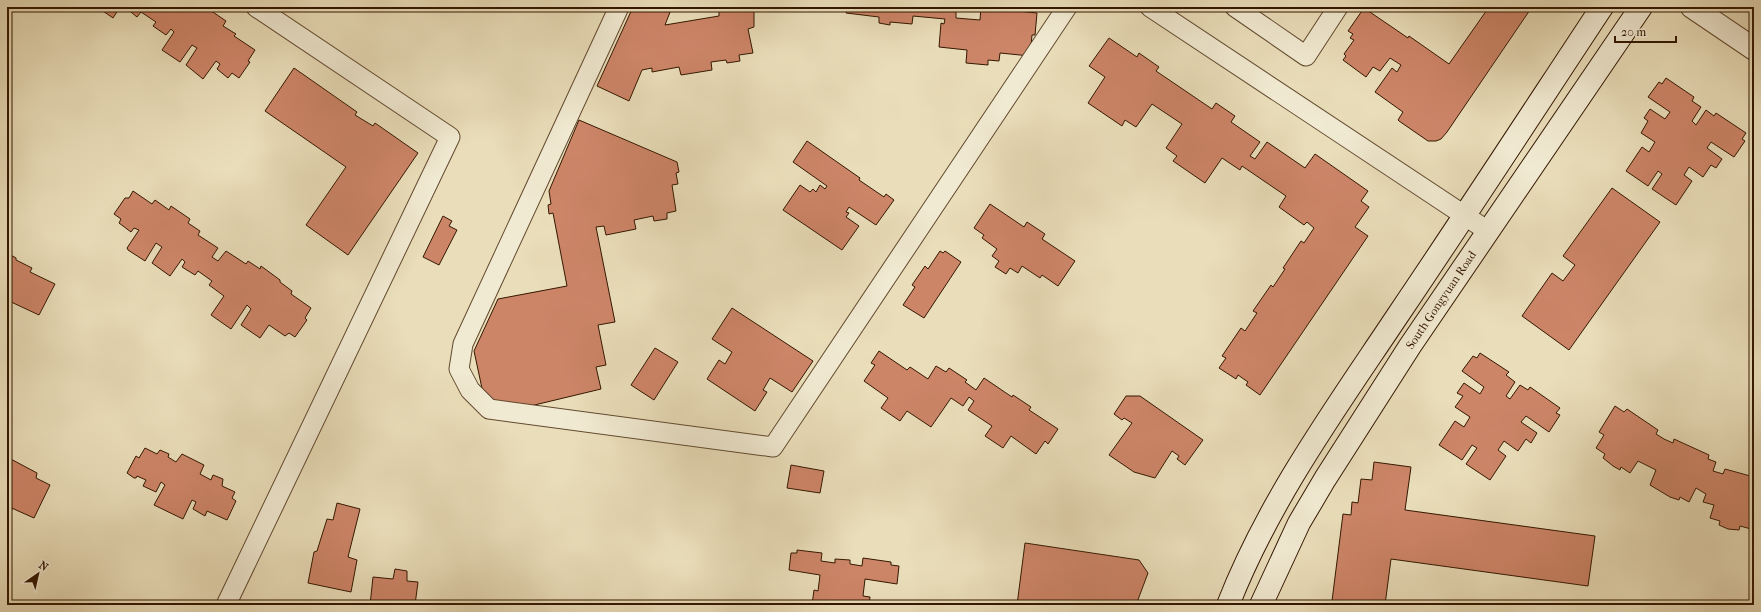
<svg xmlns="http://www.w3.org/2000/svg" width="1761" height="612" font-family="'IM FELL French Canon',serif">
<rect width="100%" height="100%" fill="#eadeba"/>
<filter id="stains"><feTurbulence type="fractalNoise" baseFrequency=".005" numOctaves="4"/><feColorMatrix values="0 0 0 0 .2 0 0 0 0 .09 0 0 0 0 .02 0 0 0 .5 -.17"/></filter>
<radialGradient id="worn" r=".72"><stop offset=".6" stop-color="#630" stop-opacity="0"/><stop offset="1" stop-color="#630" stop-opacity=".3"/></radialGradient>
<g fill="#cd8568" stroke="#331700">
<path d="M 97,7 L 120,7 L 113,18 Z"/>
<path d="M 127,7 L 196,7 L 203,12 L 207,8 L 226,21 L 223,26 L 236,34 L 234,36 L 255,50 L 248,61 L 250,62 L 239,78 L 232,73 L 228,78 L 217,69 L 220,64 L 216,61 L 203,79 L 186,65 L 197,48 L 192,45 L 180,62 L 162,50 L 174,32 L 171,29 L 166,35 L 153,26 L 156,22 L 141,12 L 137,17 L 126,8 Z"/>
<path d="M 633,7 L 672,7 L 665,25 L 719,16 L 719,9 L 729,7 L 754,7 L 754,27 L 748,29 L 753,53 L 739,55 L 740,61 L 727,63 L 726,60 L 711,62 L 712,70 L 681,75 L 679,67 L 652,72 L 652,68 L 642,70 L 629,101 L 597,86 Z"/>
<path d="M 847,7 L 946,7 L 945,8 L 956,10 L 956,18 L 980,20 L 981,7 L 1037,13 L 1035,35 L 1032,35 L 1030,56 L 1000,53 L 999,61 L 988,60 L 988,65 L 966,63 L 967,50 L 939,47 L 941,23 L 944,24 L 945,19 L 913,16 L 912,24 L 890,22 L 890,25 L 879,23 L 879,17 L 846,13 Z"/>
<path d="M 1489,7 L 1532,7 L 1447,132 L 1441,139 L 1436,141 L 1428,141 L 1399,121 L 1398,120 L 1403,112 L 1375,92 L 1392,68 L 1397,72 L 1401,65 L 1390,58 L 1380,71 L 1373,67 L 1366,77 L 1343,60 L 1346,56 L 1344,54 L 1354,40 L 1350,38 L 1353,34 L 1348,31 L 1364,8 L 1408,38 L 1409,36 L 1449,64 Z"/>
<path d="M 1109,38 L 1137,57 L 1139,53 L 1159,67 L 1156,71 L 1212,109 L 1216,103 L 1235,116 L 1231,122 L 1260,142 L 1250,156 L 1255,159 L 1267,142 L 1305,168 L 1315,154 L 1368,191 L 1361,201 L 1369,207 L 1355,227 L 1368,236 L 1260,395 L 1246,385 L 1248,382 L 1238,375 L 1236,379 L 1219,368 L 1226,358 L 1222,356 L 1241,328 L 1245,331 L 1257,313 L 1253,311 L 1271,285 L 1273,287 L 1285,269 L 1283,268 L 1301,241 L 1304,243 L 1314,228 L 1307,222 L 1304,225 L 1279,207 L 1286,196 L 1242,166 L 1240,170 L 1222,158 L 1205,183 L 1173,161 L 1177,156 L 1166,148 L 1182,124 L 1152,104 L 1136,127 L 1125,120 L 1122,126 L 1088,103 L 1105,77 L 1089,66 Z"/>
<path d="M 294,68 L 357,112 L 355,115 L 373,126 L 375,123 L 418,153 L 348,255 L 306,225 L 346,167 L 265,111 Z"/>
<path d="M 1666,78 L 1694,97 L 1692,101 L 1701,107 L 1692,121 L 1696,125 L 1706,110 L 1714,116 L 1716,113 L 1746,133 L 1742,139 L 1745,141 L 1734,157 L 1711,142 L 1707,148 L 1722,159 L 1716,168 L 1711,165 L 1703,177 L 1689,167 L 1684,175 L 1692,181 L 1676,205 L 1652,189 L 1662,174 L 1658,171 L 1648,186 L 1626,171 L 1642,147 L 1649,152 L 1655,142 L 1641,133 L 1648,121 L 1644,118 L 1650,109 L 1665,119 L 1670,112 L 1648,97 L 1659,82 L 1662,84 Z"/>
<path d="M 579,120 L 677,162 L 679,172 L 676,173 L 678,184 L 672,185 L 676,211 L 667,213 L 667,219 L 654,221 L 653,216 L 634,220 L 636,229 L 606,235 L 604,226 L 596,227 L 615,322 L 598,325 L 606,365 L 596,367 L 601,389 L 522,408 L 505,408 L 483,393 L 474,351 L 498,299 L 567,286 L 553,213 L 549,214 L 548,205 L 551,204 L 549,191 Z"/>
<path d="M 807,141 L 860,178 L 859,180 L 884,197 L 886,194 L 894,200 L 876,225 L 849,207 L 846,212 L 849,213 L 846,217 L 859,226 L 842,250 L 783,210 L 800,185 L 810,192 L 813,189 L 816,192 L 820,185 L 825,189 L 827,186 L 793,162 Z"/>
<path d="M 1612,188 L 1660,222 L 1569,350 L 1522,316 L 1552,273 L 1563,281 L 1575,265 L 1563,256 Z"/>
<path d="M 133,191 L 152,204 L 155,200 L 169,210 L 171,206 L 190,219 L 188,223 L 200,231 L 198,235 L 218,248 L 212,257 L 218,261 L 226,251 L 246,264 L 248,261 L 260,269 L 261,266 L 280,280 L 280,282 L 292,291 L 291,294 L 311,308 L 305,318 L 307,320 L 295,337 L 289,333 L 285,336 L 269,325 L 260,338 L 241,325 L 251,309 L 247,305 L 231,329 L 211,315 L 224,296 L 209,285 L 212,281 L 198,271 L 195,275 L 182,267 L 185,262 L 182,259 L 170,276 L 152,263 L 162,247 L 156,243 L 145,261 L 128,250 L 127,248 L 139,230 L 134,228 L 131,232 L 119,223 L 121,219 L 114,214 L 125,198 L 129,198 Z"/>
<path d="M 990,204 L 1024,227 L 1027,222 L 1045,234 L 1042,239 L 1075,261 L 1058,286 L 1042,275 L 1040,278 L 1022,266 L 1018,273 L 1010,268 L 1006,274 L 995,267 L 999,261 L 992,256 L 997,249 L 982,238 L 984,235 L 974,228 Z"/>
<path d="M 443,216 L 452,221 L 449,226 L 457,230 L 439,265 L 423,257 Z"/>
<path d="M 940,251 L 943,253 L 945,251 L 961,262 L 924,318 L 903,305 L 915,287 L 912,285 L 925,266 L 928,269 Z"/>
<path d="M 7,253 L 16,258 L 16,260 L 32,268 L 30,272 L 55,284 L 39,315 L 9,301 L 7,304 Z"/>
<path d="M 732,308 L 813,361 L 792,392 L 770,378 L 763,390 L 767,392 L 755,411 L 707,379 L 719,360 L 725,364 L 732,352 L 712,339 Z"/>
<path d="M 655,348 L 678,362 L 654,400 L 631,385 Z"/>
<path d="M 879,351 L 907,370 L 910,367 L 928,379 L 936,366 L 946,372 L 949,368 L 967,380 L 965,382 L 976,390 L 984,378 L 1012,397 L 1013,395 L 1031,407 L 1029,410 L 1058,429 L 1048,444 L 1045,441 L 1036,454 L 1011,436 L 1003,448 L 985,436 L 992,426 L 968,410 L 974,401 L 969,397 L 963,406 L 951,398 L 931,427 L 907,411 L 900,421 L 881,408 L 888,398 L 864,381 L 875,365 L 871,363 Z"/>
<path d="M 1480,353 L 1509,372 L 1506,375 L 1515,382 L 1506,396 L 1510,399 L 1520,385 L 1528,390 L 1530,387 L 1560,408 L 1556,413 L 1560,415 L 1549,432 L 1526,416 L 1521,422 L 1537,433 L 1531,443 L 1526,439 L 1518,451 L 1504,441 L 1498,450 L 1506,456 L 1490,480 L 1466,464 L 1477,448 L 1472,445 L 1462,460 L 1439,445 L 1455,421 L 1464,427 L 1470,417 L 1455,407 L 1463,396 L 1457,393 L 1464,383 L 1480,394 L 1484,387 L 1462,371 L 1473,356 L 1477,358 Z"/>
<path d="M 1126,396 L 1140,396 L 1203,440 L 1185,465 L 1177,459 L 1179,456 L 1172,451 L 1155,478 L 1134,472 L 1109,455 L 1132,423 L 1124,418 L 1122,420 L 1114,414 Z"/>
<path d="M 1615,406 L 1624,412 L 1627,409 L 1658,430 L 1656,434 L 1664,439 L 1673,443 L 1674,439 L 1709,455 L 1708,459 L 1716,462 L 1713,471 L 1723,474 L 1725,469 L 1754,477 L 1754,517 L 1751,529 L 1740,526 L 1739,530 L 1728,529 L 1719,525 L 1720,521 L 1710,518 L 1714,505 L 1703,502 L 1706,494 L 1696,488 L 1689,502 L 1680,497 L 1679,500 L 1670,497 L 1650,485 L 1656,470 L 1638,461 L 1630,473 L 1621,467 L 1620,470 L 1613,466 L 1603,458 L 1605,454 L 1596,448 L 1604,435 L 1599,432 Z"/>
<path d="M 145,448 L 157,454 L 160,450 L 169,454 L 168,457 L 176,462 L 182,454 L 204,465 L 200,474 L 211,480 L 213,475 L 223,479 L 222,486 L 235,492 L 232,498 L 236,501 L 227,520 L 207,511 L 205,516 L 193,509 L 196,502 L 192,500 L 183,519 L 154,505 L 165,485 L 161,482 L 156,492 L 143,486 L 146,480 L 137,476 L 136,478 L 134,478 L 127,473 L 136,456 L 139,458 Z"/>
<path d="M 7,457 L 37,473 L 36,478 L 50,485 L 34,518 L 16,510 L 12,508 L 12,510 L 7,508 Z"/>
<path d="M 1374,462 L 1411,467 L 1405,510 L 1595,536 L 1588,586 L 1391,559 L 1385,605 L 1353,605 L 1353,604 L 1332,601 L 1343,514 L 1351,515 L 1352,502 L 1358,503 L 1361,479 L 1372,480 Z"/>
<path d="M 791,465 L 824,471 L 820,493 L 787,488 Z"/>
<path d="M 337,503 L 360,509 L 348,557 L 357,560 L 351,592 L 308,583 L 314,552 L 317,551 L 327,519 L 333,520 Z"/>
<path d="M 1025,543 L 1139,560 L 1148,573 L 1136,605 L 1017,605 Z"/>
<path d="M 797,550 L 822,553 L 821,561 L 835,563 L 835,559 L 850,560 L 850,564 L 862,566 L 863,558 L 891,562 L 891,565 L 899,566 L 897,584 L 865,579 L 863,596 L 870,597 L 869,605 L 834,603 L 833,605 L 812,605 L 814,590 L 818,591 L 820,575 L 789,570 L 791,553 L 797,553 Z"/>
<path d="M 395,569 L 407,571 L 407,581 L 418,582 L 415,605 L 370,605 L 373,577 L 393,579 Z"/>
</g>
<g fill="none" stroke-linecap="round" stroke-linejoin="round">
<defs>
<g id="minor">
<path d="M 619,7 L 463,344 L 459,369 L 470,390 L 489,409 L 773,447 L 1067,7"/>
<path d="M 1150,7 L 1488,231"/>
<path d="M 1235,7 L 1306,56 L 1338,7"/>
<path d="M 226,605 L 450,137 L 256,7"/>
</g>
<path id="tertiary" d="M 1692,7 L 1754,49"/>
<g id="secondary">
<path d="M 1228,605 C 1269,500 1336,408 1398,315 C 1467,213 1534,110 1602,7"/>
<path d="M 1261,605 L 1299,523 L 1325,479 L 1410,346 L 1641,7"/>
</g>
</defs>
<use href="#minor" stroke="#61492e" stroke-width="21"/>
<use href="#tertiary" stroke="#61492e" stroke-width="24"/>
<use href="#secondary" stroke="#331700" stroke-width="24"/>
<use href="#minor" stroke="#f1ead2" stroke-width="19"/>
<use href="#tertiary" stroke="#f1ead2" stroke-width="22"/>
<use href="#secondary" stroke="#f1ead2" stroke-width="22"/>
</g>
<g text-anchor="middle" stroke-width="3.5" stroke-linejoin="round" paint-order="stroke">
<g font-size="12" fill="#331700" stroke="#f1ead2">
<text transform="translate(1441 300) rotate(-56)" y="4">South Gongyuan Road</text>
</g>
</g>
<rect width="1761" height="612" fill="none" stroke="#eadeba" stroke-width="24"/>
<rect x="8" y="8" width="1745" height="596" fill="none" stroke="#331700" stroke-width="2"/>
<rect x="12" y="12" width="1737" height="588" fill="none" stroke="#331700"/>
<g transform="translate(38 574) rotate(34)" stroke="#f1ead2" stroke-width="3" paint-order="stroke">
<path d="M0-3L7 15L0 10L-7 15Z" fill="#331700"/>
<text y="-6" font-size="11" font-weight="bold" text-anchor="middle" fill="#331700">N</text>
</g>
<path d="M1615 36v6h61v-6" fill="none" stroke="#331700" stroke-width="2"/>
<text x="1621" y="36" font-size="12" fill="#331700" stroke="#f1ead2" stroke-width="3" paint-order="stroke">20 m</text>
<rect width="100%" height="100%" filter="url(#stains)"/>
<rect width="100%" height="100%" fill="url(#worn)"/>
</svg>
